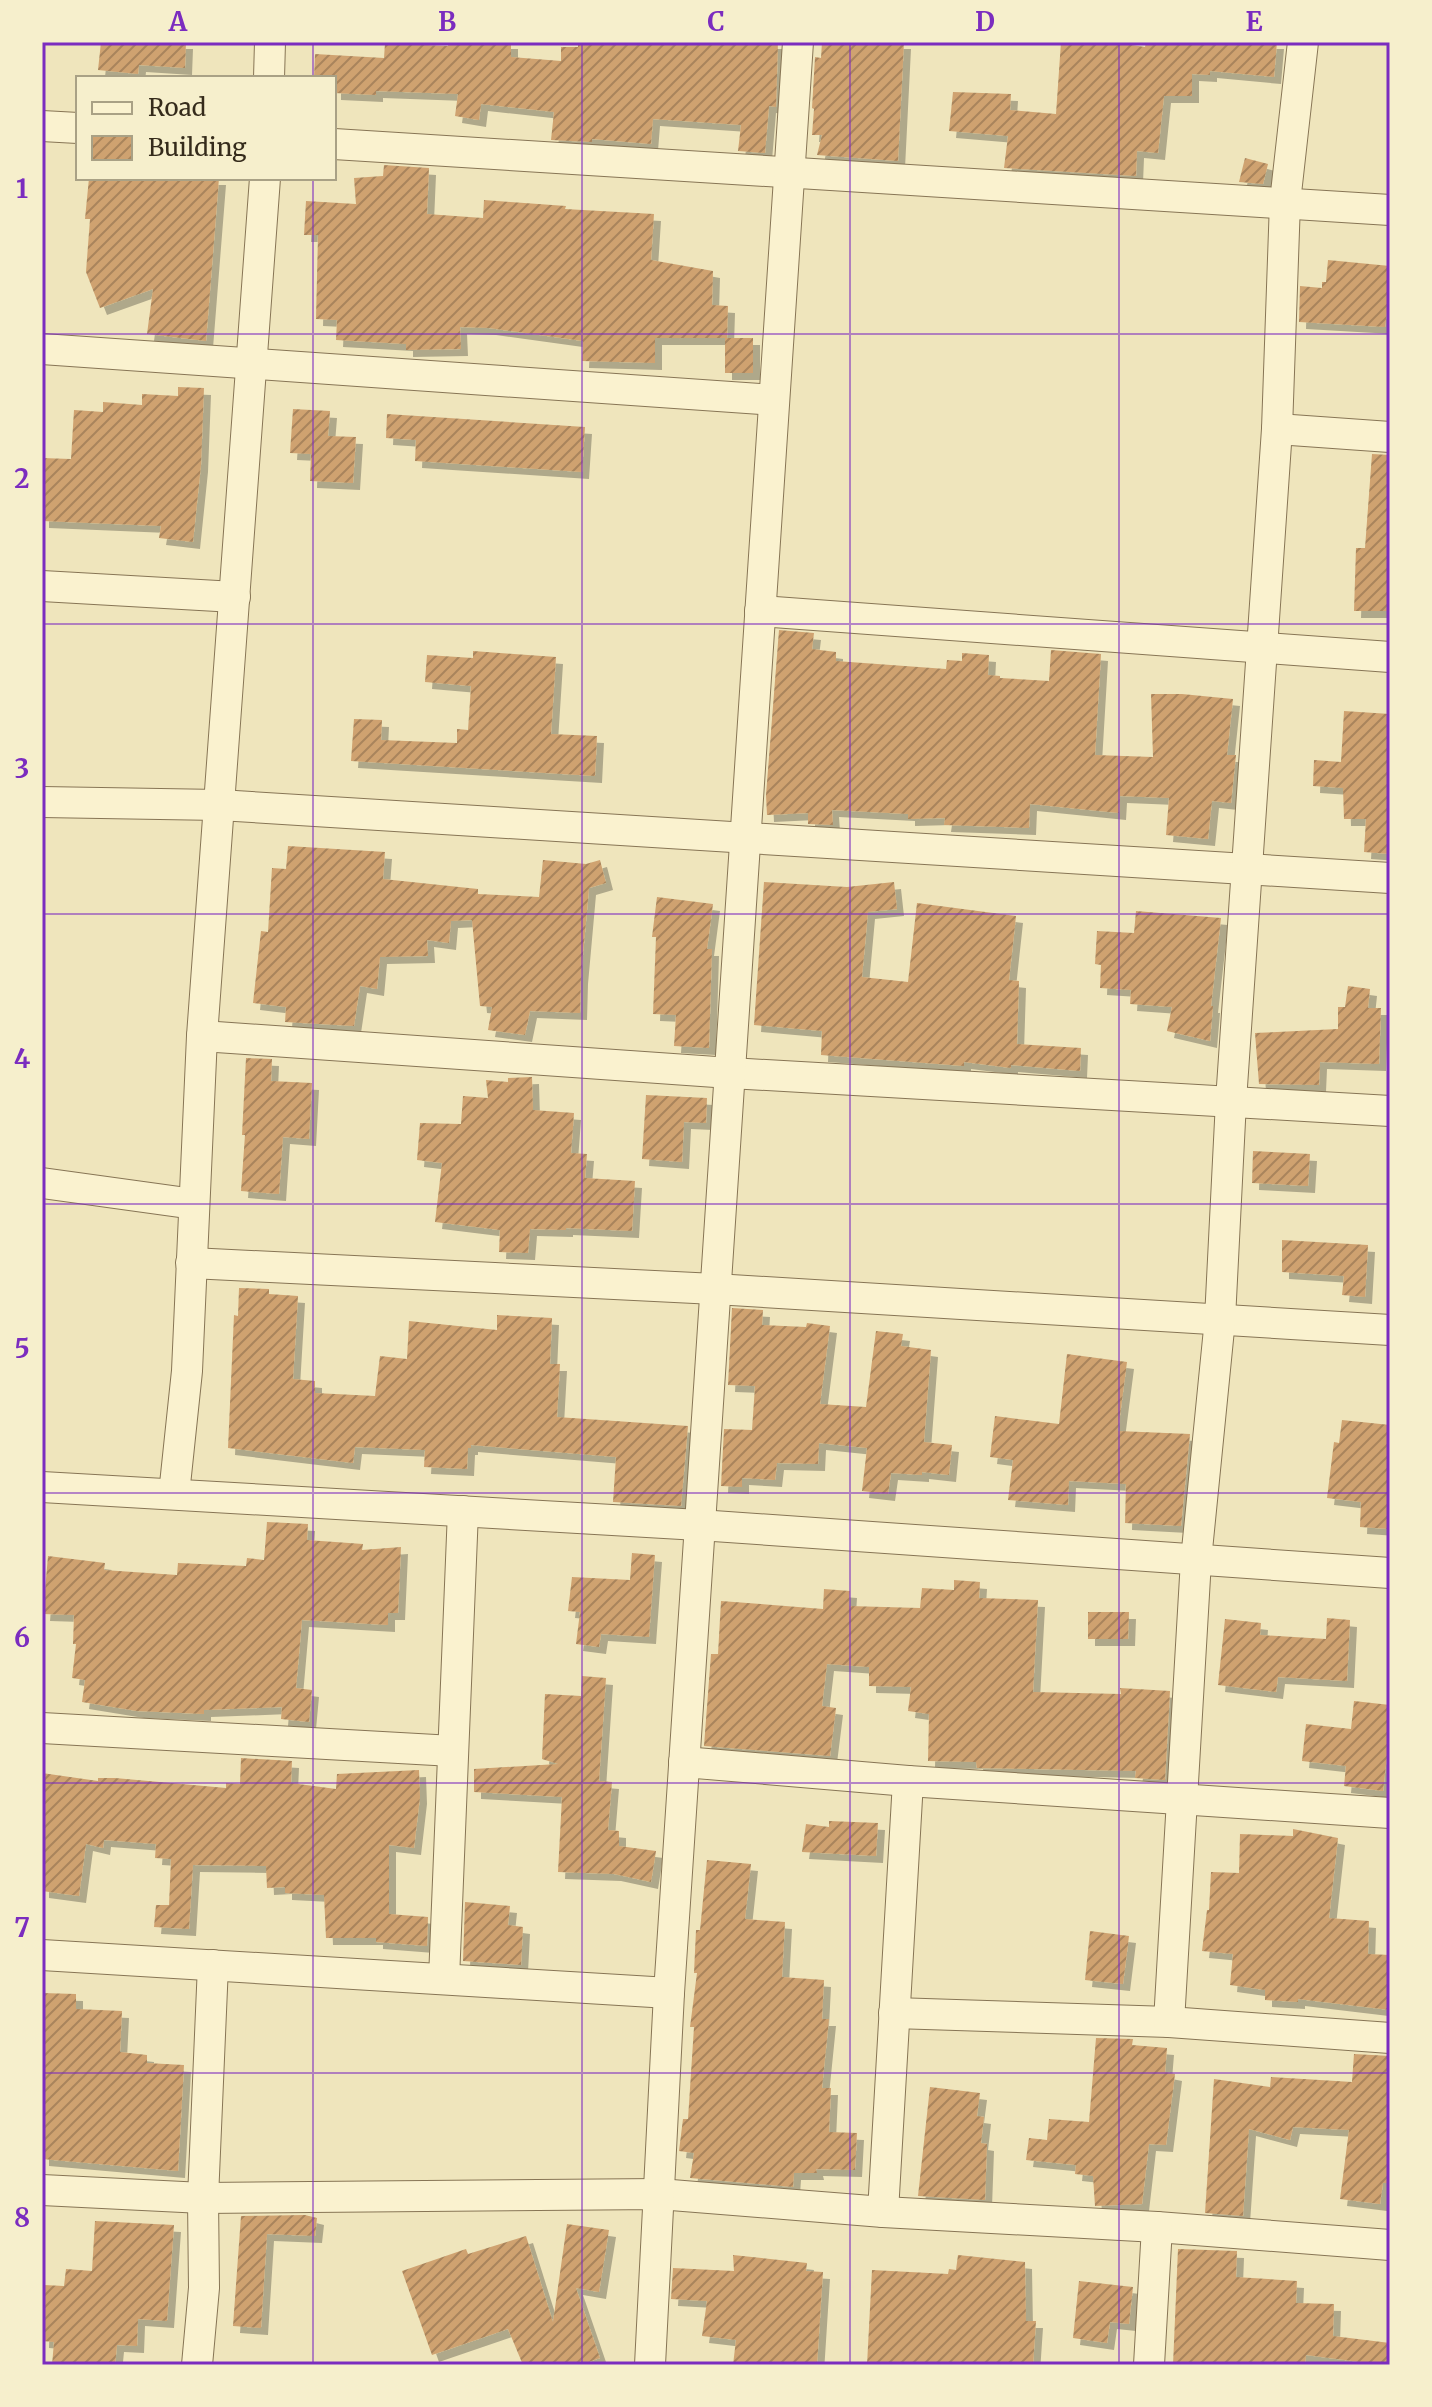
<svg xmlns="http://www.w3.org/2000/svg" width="1432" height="2407" font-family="Merriweather,serif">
<defs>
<pattern id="building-hatch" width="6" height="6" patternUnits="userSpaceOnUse" patternTransform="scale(2)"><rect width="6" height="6" fill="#cfa270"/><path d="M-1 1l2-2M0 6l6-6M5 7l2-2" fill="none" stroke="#a9845b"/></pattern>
<filter id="shadow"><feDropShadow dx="7" dy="7" stdDeviation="0" flood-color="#0004"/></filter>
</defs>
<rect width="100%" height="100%" fill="#efe5bc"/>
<g fill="url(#building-hatch)" filter="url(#shadow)">
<path d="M 101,42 L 186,42 L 185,68 L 139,65 L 138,74 L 98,70 Z"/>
<path d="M 449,42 L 511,42 L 511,57 L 561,61 L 561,47 L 578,47 L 578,42 L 778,42 L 776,107 L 769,106 L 765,153 L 738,151 L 741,125 L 653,119 L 651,144 L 592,139 L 592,142 L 551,140 L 554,112 L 481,104 L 479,120 L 455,116 L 458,94 L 376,91 L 376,95 L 334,93 L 334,78 L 314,78 L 315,54 L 384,58 L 385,43 L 448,46 Z"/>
<path d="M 822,42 L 904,42 L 898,161 L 817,155 L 822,135 L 812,135 L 814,109 L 812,108 L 815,57 L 821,58 Z"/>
<path d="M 1061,42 L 1112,42 L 1145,47 L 1146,42 L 1277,42 L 1274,77 L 1210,71 L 1210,75 L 1192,74 L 1192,96 L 1164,96 L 1158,153 L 1137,151 L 1136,176 L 1004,168 L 1008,136 L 949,131 L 953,92 L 1011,94 L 1010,110 L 1056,114 Z"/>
<path d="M 1245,158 L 1268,164 L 1263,184 L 1239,182 Z"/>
<path d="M 384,165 L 429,168 L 427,214 L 483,218 L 484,200 L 566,206 L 565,209 L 654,214 L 651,260 L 713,271 L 712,305 L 728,306 L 727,338 L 655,338 L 655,363 L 582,361 L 583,341 L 489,328 L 460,327 L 461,349 L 406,350 L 406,344 L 336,340 L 337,320 L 316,319 L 318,235 L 304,235 L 306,201 L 356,204 L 354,178 L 383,176 Z"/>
<path d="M 89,178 L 219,178 L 206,341 L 147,334 L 153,289 L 100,308 L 86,272 L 90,219 L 85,219 Z"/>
<path d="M 1328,260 L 1390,266 L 1390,304 L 1388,303 L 1385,327 L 1299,322 L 1300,286 L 1322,288 L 1322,282 L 1326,282 Z"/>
<rect x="725" y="338" width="28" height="35"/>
<path d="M 178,387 L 204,388 L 201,465 L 193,542 L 159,538 L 161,526 L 42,521 L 42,458 L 71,459 L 74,410 L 103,412 L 103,402 L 142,405 L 142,394 L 178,396 Z"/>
<path d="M 293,409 L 330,411 L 328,436 L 356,437 L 353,483 L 310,481 L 311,454 L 290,453 Z"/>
<path d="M 387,414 L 585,427 L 582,472 L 415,461 L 416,440 L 386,438 Z"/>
<path d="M 1372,454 L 1390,455 L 1390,611 L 1354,611 L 1356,548 L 1365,548 Z"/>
<path d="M 779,630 L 814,633 L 812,649 L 836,652 L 836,661 L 946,669 L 947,660 L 962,661 L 962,653 L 989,655 L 988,675 L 1000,676 L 1000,678 L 1049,681 L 1051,650 L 1101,654 L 1095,755 L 1153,757 L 1151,694 L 1182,694 L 1233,699 L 1227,755 L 1236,755 L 1231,803 L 1212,801 L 1208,839 L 1166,835 L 1169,798 L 1120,796 L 1119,813 L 1030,804 L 1029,828 L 944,825 L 945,818 L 908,819 L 908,814 L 832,810 L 833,825 L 808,824 L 808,813 L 767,815 L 766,795 Z"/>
<path d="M 473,651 L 556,657 L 551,734 L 597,736 L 595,776 L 351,761 L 354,719 L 382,720 L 381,740 L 457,743 L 457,729 L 468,730 L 471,686 L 425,682 L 427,655 L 473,658 Z"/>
<path d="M 1344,711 L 1390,714 L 1390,854 L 1364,852 L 1366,819 L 1344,819 L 1343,788 L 1313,786 L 1314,760 L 1341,762 Z"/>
<path d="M 288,846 L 385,852 L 383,879 L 478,889 L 478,894 L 539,897 L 543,860 L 586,864 L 600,860 L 606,883 L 589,888 L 581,977 L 580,1013 L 530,1011 L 525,1035 L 488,1030 L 492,1007 L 480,1006 L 472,920 L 451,921 L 449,943 L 427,940 L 428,956 L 380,957 L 377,989 L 360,986 L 354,1026 L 285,1022 L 286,1007 L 253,1003 L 261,931 L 268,932 L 272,868 L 286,869 Z"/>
<path d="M 764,882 L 847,887 L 894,882 L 897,909 L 868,912 L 862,977 L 908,982 L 917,903 L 1016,916 L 1009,980 L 1019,981 L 1017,1044 L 1081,1048 L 1080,1071 L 1011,1065 L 1011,1068 L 964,1062 L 964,1066 L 821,1055 L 822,1031 L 754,1025 Z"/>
<path d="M 657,897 L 713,904 L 707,949 L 712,949 L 709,1048 L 674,1046 L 676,1015 L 653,1014 L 656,937 L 652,937 Z"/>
<path d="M 1136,911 L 1221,918 L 1211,1006 L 1213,1006 L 1210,1041 L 1167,1031 L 1172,1007 L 1130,1004 L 1131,990 L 1100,988 L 1101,965 L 1095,964 L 1097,931 L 1134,933 Z"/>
<path d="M 1348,986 L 1370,989 L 1368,1008 L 1381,1008 L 1379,1064 L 1320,1062 L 1319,1085 L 1259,1084 L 1255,1033 L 1338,1029 L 1338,1007 L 1345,1007 Z"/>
<path d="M 246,1058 L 272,1059 L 271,1081 L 312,1083 L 309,1139 L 283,1137 L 279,1194 L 241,1191 L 245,1135 L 242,1135 Z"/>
<path d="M 532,1077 L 533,1110 L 574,1113 L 571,1153 L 587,1154 L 585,1178 L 635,1181 L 632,1231 L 566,1228 L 566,1230 L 530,1229 L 528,1253 L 499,1252 L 500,1230 L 435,1222 L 442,1163 L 417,1160 L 420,1123 L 461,1124 L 463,1096 L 488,1098 L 486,1080 L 508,1082 L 508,1078 Z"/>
<path d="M 646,1095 L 707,1098 L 706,1123 L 684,1122 L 682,1162 L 642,1159 Z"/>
<path d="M 1253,1151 L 1310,1154 L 1308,1186 L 1252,1183 Z"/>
<path d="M 1282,1240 L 1368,1245 L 1365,1297 L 1342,1295 L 1344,1276 L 1282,1272 Z"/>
<path d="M 239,1288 L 269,1289 L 269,1294 L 298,1296 L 293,1379 L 315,1381 L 315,1393 L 375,1396 L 380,1356 L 407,1359 L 409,1321 L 497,1330 L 497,1315 L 552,1318 L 550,1364 L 560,1364 L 557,1417 L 688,1426 L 681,1506 L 613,1502 L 616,1457 L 471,1445 L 471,1448 L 468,1448 L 467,1469 L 424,1467 L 425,1450 L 355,1447 L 353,1463 L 228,1448 L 234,1315 L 238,1316 Z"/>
<path d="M 732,1308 L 763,1310 L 762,1325 L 806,1327 L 807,1323 L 830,1326 L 820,1404 L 866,1407 L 876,1331 L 903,1334 L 901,1346 L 931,1350 L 924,1442 L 952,1445 L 949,1475 L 922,1472 L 922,1475 L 891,1473 L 888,1494 L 862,1491 L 867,1448 L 819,1443 L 818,1464 L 777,1463 L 775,1480 L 742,1478 L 742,1487 L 721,1486 L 724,1429 L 752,1430 L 755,1386 L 728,1385 Z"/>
<path d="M 1067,1354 L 1127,1362 L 1118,1431 L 1190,1434 L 1181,1526 L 1125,1523 L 1126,1484 L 1069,1481 L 1068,1505 L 1008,1500 L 1013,1460 L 990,1457 L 995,1416 L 1059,1424 Z"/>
<path d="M 1342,1420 L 1390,1425 L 1390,1529 L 1360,1527 L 1361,1502 L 1327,1498 L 1334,1442 L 1339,1443 Z"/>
<path d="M 267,1522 L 308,1524 L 307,1540 L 363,1544 L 362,1550 L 401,1547 L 398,1613 L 388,1613 L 388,1625 L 302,1620 L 296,1688 L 312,1690 L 309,1722 L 281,1719 L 282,1707 L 204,1710 L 204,1714 L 137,1711 L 82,1702 L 85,1680 L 72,1678 L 76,1644 L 73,1644 L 74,1615 L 43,1614 L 48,1556 L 105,1563 L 104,1570 L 177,1575 L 178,1563 L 246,1566 L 247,1558 L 264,1560 Z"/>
<path d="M 632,1553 L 655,1555 L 649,1637 L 601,1634 L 599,1647 L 576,1644 L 580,1612 L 568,1611 L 572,1577 L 630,1580 Z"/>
<path d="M 954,1580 L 980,1582 L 979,1598 L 1038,1600 L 1033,1692 L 1121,1694 L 1120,1688 L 1170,1691 L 1165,1780 L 1135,1778 L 1136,1771 L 977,1768 L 976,1762 L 928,1761 L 929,1714 L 908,1711 L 911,1687 L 869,1686 L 869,1667 L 827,1664 L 822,1706 L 836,1708 L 830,1756 L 704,1746 L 711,1654 L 718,1654 L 721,1601 L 823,1609 L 824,1589 L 850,1591 L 849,1606 L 920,1608 L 922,1588 L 954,1590 Z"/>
<path d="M 1088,1612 L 1129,1612 L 1128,1639 L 1088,1639 Z"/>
<path d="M 1327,1618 L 1350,1620 L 1347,1681 L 1278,1677 L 1276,1692 L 1218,1685 L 1225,1619 L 1261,1623 L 1260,1635 L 1326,1639 Z"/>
<path d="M 582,1676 L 606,1678 L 599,1781 L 612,1782 L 608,1830 L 619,1831 L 619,1846 L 656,1851 L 651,1882 L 614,1874 L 558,1872 L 562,1797 L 474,1792 L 474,1769 L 558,1764 L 542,1759 L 545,1694 L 581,1696 Z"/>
<path d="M 1354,1701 L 1390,1705 L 1390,1730 L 1383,1791 L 1344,1786 L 1346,1766 L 1302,1761 L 1306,1724 L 1351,1729 Z"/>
<path d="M 241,1758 L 292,1761 L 291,1783 L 336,1789 L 337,1774 L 419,1770 L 420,1797 L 414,1848 L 389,1845 L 389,1914 L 428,1917 L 427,1946 L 376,1942 L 376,1938 L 326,1938 L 324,1895 L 285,1893 L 285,1887 L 267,1888 L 266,1866 L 193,1865 L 189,1929 L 154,1927 L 156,1905 L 169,1905 L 171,1859 L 155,1858 L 156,1844 L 104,1840 L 103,1848 L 86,1844 L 79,1896 L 42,1891 L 42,1773 L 98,1781 L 98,1778 L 115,1778 L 226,1788 L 226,1783 L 240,1784 Z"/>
<path d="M 829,1821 L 878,1823 L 876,1856 L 802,1852 L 806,1824 L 829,1827 Z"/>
<path d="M 1293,1829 L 1338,1838 L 1329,1918 L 1369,1921 L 1368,1954 L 1390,1955 L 1390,2010 L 1298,1999 L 1298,2002 L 1265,2000 L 1265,1990 L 1230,1985 L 1233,1954 L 1202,1951 L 1207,1910 L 1209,1910 L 1211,1872 L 1239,1873 L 1240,1834 L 1293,1836 Z"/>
<path d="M 707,1860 L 751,1864 L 745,1919 L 785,1922 L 782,1977 L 824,1980 L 822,2019 L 829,2019 L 822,2088 L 831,2088 L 829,2132 L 857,2133 L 855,2170 L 816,2169 L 817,2173 L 794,2173 L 793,2187 L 690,2178 L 694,2153 L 679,2151 L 683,2119 L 688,2119 L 694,2027 L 690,2027 L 697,1973 L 694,1973 L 696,1930 L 700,1930 Z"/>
<path d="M 465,1902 L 510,1906 L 508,1925 L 523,1927 L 521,1965 L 463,1961 Z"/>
<path d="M 1090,1931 L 1129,1936 L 1123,1984 L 1085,1980 Z"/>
<path d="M 42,1993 L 76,1994 L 76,2009 L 122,2011 L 120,2052 L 147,2055 L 147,2063 L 184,2065 L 178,2171 L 42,2159 Z"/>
<path d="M 1096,2038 L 1133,2039 L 1132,2045 L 1167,2048 L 1165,2072 L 1175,2074 L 1166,2145 L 1149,2144 L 1142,2204 L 1095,2206 L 1093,2176 L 1075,2174 L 1076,2165 L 1026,2160 L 1029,2138 L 1047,2140 L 1049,2119 L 1089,2122 Z"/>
<path d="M 1354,2054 L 1390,2056 L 1390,2183 L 1383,2183 L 1380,2204 L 1340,2199 L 1349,2130 L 1293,2127 L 1290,2140 L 1249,2129 L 1243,2216 L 1205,2213 L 1214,2079 L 1270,2087 L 1271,2077 L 1352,2082 Z"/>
<path d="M 930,2087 L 980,2093 L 977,2116 L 984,2117 L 981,2143 L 987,2144 L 985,2200 L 918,2196 Z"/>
<path d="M 305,2215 L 317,2218 L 315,2236 L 267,2234 L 261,2328 L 233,2326 L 241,2216 Z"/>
<path d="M 95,2221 L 174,2225 L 167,2321 L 138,2319 L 137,2346 L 117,2345 L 115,2365 L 52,2365 L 54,2342 L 42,2341 L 44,2285 L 64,2286 L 66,2269 L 92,2271 Z"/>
<path d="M 567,2224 L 609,2230 L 599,2292 L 576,2288 L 600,2358 L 580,2365 L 523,2365 L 508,2329 L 432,2355 L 402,2271 L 466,2249 L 468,2254 L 526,2236 L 553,2322 Z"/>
<path d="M 1178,2249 L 1237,2251 L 1236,2277 L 1297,2281 L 1296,2303 L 1334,2304 L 1333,2336 L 1390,2343 L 1390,2365 L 1359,2365 L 1360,2362 L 1306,2355 L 1305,2365 L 1173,2365 Z"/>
<path d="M 733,2255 L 807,2263 L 806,2271 L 823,2272 L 817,2365 L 733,2365 L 736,2340 L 702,2336 L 707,2301 L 671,2299 L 673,2268 L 734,2271 Z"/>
<path d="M 958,2255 L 1025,2262 L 1026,2321 L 1036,2321 L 1033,2365 L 867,2365 L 872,2270 L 948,2274 L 949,2269 L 956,2270 Z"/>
<path d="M 1079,2281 L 1133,2287 L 1129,2324 L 1110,2322 L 1107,2343 L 1073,2338 Z"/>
</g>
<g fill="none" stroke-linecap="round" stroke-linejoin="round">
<defs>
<g id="minor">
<path d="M 269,78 L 270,42"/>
<path d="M 42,126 L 78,128"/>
<path d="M 334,144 L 1390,210"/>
<path d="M 42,349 L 774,400"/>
<path d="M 1277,429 L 1390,437"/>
<path d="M 42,586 L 235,597"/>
<path d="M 760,611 L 1390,657"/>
<path d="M 42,802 L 219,805 L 1390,878"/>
<path d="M 202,1036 L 730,1073 L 1390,1111"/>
<path d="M 42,1183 L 194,1204"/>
<path d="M 191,1263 L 715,1289 L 1390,1330"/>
<path d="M 42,1487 L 699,1525 L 1390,1573"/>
<path d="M 174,1494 L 187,1371 L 202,1036 L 265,178"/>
<path d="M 42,1728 L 453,1751"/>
<path d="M 684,1762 L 908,1781 L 1390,1813"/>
<path d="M 42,1955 L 669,1993"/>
<path d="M 444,1979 L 463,1511"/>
<path d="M 894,2013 L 1169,2022 L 1390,2038"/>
<path d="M 1169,2022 L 1196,1560 L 1220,1319 L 1231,1101 L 1277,429 L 1285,202 L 1303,42"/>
<path d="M 42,2190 L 203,2198 L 659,2194 L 883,2212 L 1157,2227 L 1390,2245"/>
<path d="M 883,2212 L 908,1781"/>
<path d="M 197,2365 L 204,2288 L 203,2198 L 213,1965"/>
<path d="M 650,2365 L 669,1993 L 798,42"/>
<path d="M 1149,2365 L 1157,2227"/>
</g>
</defs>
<use href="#minor" stroke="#877555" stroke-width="32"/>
<use href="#minor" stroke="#faf2cf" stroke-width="30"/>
</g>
<path fill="none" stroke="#7b2cbf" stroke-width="2" stroke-opacity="0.55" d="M 313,42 L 313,78M 582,42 L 582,2365M 850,42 L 850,2365M 1119,42 L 1119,2365M 313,178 L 313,2365M 42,334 L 1390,334M 42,624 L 1390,624M 42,914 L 1390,914M 42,1204 L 1390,1204M 42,1493 L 1390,1493M 42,1783 L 1390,1783M 42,2073 L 1390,2073"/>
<rect width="1432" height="2407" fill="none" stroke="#f6efcc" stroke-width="88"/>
<rect x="76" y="76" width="260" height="104" fill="#f6efcc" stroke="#a9a185" stroke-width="2"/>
<rect x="92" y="102" width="40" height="12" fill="#faf2cf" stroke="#a9a185" stroke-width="2"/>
<text x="148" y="116" font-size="24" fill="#352b1b">Road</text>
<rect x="92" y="136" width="40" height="24" fill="url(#building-hatch)" stroke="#a9a185" stroke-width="2"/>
<text x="148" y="156" font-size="24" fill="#352b1b">Building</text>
<rect x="44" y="44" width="1344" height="2319" fill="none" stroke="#7b2cbf" stroke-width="3"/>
<g font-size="26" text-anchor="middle" font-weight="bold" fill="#7b2cbf">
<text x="178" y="31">A</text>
<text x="447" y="31">B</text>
<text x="716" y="31">C</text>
<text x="985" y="31">D</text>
<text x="1254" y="31">E</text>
<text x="22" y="198">1</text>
<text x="22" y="488">2</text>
<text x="22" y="778">3</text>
<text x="22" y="1068">4</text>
<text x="22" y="1358">5</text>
<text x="22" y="1647">6</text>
<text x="22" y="1937">7</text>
<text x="22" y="2227">8</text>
</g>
</svg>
